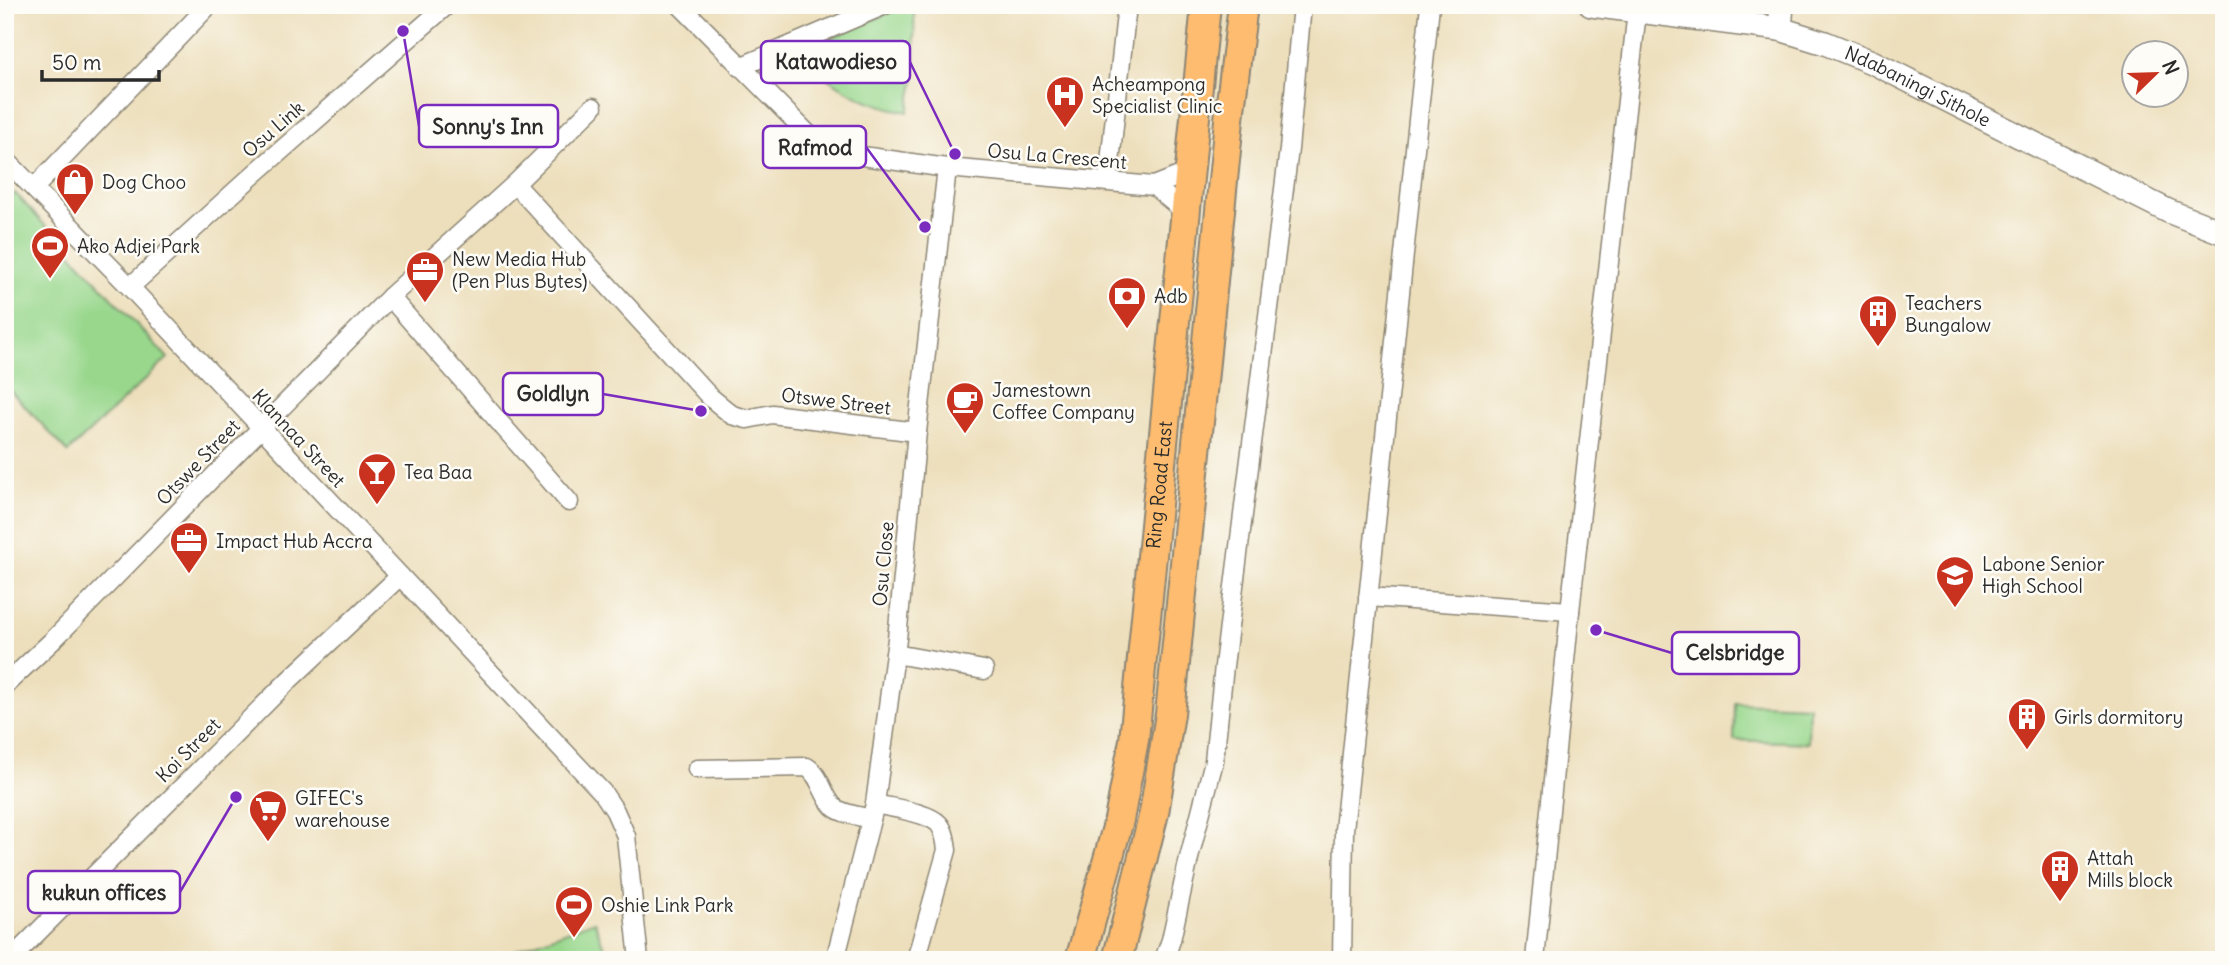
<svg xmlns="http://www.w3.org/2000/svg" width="2229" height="965" font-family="Delius,sans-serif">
<rect width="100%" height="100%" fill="#fdfcf7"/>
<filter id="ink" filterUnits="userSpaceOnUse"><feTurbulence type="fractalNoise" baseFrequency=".0143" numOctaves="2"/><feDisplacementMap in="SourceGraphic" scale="14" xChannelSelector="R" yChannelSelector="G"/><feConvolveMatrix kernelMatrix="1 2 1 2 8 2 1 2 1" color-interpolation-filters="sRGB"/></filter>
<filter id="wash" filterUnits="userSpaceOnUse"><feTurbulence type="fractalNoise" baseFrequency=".00686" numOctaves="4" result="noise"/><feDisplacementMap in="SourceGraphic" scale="28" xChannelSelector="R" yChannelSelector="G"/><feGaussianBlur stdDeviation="1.57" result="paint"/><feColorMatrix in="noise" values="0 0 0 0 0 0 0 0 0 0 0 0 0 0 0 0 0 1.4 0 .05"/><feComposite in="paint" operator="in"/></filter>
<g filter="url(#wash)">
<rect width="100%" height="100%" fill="#eddfbc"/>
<g fill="#98d78c" stroke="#62815c" stroke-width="2">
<path d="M 907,5 L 914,5 L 915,77 L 908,112 C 866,105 837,87 804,61 L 828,39 Z"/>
<path d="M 15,193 L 168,358 L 68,452 L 5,385 L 5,202 Z"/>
<path d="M 1735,703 L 1809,706 L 1808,743 L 1734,740 Z"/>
<path d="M 594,921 L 609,960 L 498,960 L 497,957 Z"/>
</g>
</g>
<g filter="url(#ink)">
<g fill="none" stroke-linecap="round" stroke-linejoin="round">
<defs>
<g id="minor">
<path d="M 680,5 L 815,141 L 855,155 L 947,168 L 1154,186 L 1189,172"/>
<path d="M 740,67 L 885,5"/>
<path d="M 5,159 L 130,287 L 603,793 L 615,811 L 626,836 L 639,960"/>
<path d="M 1108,181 L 1127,5"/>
<path d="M 515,184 L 710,397 L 732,415 L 747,419 L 772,414 L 917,432"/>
<path d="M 1154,186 L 1185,212"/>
<path d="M 34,188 L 209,5"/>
<path d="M 130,287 L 252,176 L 447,5"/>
<path d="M 390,297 L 569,502"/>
<path d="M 1368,597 L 1570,611"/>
<path d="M 895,654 L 984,670"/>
<path d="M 5,685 L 51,642 L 390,297 L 515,184 L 593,107"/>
<path d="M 697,769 L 807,767 C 821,776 822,794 833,806 C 841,814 860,816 871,819"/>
<path d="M 875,804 C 891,808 928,812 939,824 C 945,831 946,842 947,850 L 916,960"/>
<path d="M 10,960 L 288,681 L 400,576"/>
<path d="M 835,960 L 875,804 L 897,639 L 917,432 L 947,168"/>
<path d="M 1164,960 L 1171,940 L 1189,858 L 1214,761 L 1224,666 L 1289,149 L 1302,5"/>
<path d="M 1342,960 L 1344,830 L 1430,5"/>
<path d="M 1535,960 L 1570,611 L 1637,11"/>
</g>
<g id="tertiary">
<path id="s1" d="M 1591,5 L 1780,29 L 1825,43 L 1874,63 L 2168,211 L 2224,233"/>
<path d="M 1780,29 L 1782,5"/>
</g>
<g id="primary">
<path id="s2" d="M 1080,960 L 1119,820 L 1134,740 L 1206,5"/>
<path d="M 1117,960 L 1154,813 L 1170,714 L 1230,110 L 1243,5"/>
</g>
</defs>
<use href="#minor" stroke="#8c8574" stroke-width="21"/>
<use href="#tertiary" stroke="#8c8574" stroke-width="26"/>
<use href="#primary" stroke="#8c8574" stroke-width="32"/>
<use href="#minor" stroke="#fff" stroke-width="18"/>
<use href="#tertiary" stroke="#fff" stroke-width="23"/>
<use href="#primary" stroke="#fdbc70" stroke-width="28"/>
</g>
</g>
<defs>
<symbol id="hospital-pin" viewBox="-11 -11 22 30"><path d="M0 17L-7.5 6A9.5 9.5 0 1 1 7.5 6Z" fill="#c8321e" stroke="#fdfcf7"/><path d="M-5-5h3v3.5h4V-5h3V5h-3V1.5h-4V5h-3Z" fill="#fff"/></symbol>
<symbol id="shop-pin" viewBox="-11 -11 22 30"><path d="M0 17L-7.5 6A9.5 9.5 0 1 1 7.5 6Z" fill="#c8321e" stroke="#fdfcf7"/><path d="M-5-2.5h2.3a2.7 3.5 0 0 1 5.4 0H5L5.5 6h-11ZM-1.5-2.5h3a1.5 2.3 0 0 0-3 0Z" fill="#fff"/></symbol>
<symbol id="stadium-pin" viewBox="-11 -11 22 30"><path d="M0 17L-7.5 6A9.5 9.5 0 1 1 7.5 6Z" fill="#c8321e" stroke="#fdfcf7"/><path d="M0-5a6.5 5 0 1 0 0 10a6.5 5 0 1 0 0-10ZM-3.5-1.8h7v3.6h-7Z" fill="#fff"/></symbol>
<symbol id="office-pin" viewBox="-11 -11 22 30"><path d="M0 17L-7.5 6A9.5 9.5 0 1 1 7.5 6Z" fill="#c8321e" stroke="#fdfcf7"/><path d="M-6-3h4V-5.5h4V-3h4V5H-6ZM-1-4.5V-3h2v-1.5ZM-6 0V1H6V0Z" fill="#fff"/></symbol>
<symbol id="bank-pin" viewBox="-11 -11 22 30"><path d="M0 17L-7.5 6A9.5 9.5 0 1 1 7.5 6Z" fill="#c8321e" stroke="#fdfcf7"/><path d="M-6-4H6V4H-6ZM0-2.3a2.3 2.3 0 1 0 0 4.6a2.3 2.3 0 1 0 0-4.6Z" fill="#fff"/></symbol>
<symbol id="building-pin" viewBox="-11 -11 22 30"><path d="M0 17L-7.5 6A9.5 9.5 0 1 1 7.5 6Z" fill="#c8321e" stroke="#fdfcf7"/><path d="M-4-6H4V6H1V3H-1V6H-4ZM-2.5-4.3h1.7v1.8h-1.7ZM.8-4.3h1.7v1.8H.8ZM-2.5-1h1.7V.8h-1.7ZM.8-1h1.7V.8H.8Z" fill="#fff"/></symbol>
<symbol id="cafe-pin" viewBox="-11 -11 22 30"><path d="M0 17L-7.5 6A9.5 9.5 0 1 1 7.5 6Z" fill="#c8321e" stroke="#fdfcf7"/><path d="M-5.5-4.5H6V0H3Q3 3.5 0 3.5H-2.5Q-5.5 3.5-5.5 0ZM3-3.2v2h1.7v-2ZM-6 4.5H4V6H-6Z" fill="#fff"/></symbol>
<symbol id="bar-pin" viewBox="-11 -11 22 30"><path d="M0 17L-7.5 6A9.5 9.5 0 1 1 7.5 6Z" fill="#c8321e" stroke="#fdfcf7"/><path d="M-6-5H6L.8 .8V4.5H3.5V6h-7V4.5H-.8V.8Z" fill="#fff"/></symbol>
<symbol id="school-pin" viewBox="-11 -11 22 30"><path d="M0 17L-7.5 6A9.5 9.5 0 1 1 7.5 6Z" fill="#c8321e" stroke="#fdfcf7"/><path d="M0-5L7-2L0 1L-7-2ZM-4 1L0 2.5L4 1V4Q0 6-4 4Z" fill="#fff"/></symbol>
<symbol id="supermarket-pin" viewBox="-11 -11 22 30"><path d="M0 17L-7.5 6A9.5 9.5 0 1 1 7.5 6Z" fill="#c8321e" stroke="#fdfcf7"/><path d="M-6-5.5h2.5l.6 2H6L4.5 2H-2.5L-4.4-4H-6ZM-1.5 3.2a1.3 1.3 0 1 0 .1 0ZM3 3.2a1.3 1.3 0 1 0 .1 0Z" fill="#fff"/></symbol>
</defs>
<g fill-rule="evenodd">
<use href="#hospital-pin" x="1043" y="73" width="44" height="60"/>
<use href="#shop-pin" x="53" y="160" width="44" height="60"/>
<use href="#stadium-pin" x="28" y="224" width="44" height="60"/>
<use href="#office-pin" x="403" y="248" width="44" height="60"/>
<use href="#bank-pin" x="1105" y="274" width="44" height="60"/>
<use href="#building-pin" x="1856" y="292" width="44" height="60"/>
<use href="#cafe-pin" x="943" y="379" width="44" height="60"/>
<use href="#bar-pin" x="355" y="450" width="44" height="60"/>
<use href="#office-pin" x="167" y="519" width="44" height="60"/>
<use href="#school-pin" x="1933" y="553" width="44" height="60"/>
<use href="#building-pin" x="2005" y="695" width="44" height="60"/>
<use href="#supermarket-pin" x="246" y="787" width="44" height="60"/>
<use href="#building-pin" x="2038" y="847" width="44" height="60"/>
<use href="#stadium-pin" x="552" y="883" width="44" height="60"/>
</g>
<g text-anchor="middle" stroke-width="5" stroke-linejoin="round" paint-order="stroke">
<g font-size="19" fill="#2b2b2b" stroke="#fdfcf7" text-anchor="start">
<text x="1092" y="91">Acheampong<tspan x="1092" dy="22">Specialist Clinic</tspan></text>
<text x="102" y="189">Dog Choo</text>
<text x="77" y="253">Ako Adjei Park</text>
<text x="452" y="266">New Media Hub<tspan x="452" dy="22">(Pen Plus Bytes)</tspan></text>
<text x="1154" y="303">Adb</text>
<text x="1905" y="310">Teachers<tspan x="1905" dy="22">Bungalow</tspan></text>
<text x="992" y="397">Jamestown<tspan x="992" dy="22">Coffee Company</tspan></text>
<text x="404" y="479">Tea Baa</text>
<text x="216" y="548">Impact Hub Accra</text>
<text x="1982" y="571">Labone Senior<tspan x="1982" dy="22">High School</tspan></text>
<text x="2054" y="724">Girls dormitory</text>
<text x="295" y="805">GIFEC's<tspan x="295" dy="22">warehouse</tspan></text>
<text x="2087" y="865">Attah<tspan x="2087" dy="22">Mills block</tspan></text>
<text x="601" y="912">Oshie Link Park</text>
</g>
<g font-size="19" fill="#2b2b2b" stroke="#fdfcf7">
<text dy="7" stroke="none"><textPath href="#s1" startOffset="340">Ndabaningi Sithole</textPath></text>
<text transform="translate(273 129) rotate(-41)" y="7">Osu Link</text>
<text transform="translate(1057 156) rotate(5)" y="7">Osu La Crescent</text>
<text transform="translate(836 401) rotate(7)" y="7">Otswe Street</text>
<text transform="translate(299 438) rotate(47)" y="7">Klannaa Street</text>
<text transform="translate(198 462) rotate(-46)" y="7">Otswe Street</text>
<text dy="7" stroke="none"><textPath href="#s2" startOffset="483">Ring Road East</textPath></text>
<text transform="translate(883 564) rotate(-85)" y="7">Osu Close</text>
<text transform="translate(188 750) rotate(-45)" y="7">Koi Street</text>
</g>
</g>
<path fill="none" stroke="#7b2cbf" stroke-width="2.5" d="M955 154L910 62M403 31L419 126M925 227L866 147M701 411L603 394M1596 630L1672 653M236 797L180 892"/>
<g fill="#7b2cbf" stroke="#fdfcf7" stroke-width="2.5">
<circle cx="955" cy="154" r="7"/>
<circle cx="403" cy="31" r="7"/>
<circle cx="925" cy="227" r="7"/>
<circle cx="701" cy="411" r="7"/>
<circle cx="1596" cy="630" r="7"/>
<circle cx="236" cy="797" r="7"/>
</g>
<g fill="#fdfcf7" stroke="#7b2cbf" stroke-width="2.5">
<rect x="761" y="41" width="149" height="42" rx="7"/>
<rect x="419" y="105" width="139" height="42" rx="7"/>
<rect x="763" y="126" width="103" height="42" rx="7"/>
<rect x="503" y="373" width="100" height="42" rx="7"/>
<rect x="1672" y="632" width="127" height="42" rx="7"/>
<rect x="28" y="871" width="152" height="42" rx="7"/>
</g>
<g font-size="21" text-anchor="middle" font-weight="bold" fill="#2b2b2b">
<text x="836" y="69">Katawodieso</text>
<text x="488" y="134">Sonny's Inn</text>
<text x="815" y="155">Rafmod</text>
<text x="553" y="401">Goldlyn</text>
<text x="1735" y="660">Celsbridge</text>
<text x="104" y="900">kukun offices</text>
</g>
<rect width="2229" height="965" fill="none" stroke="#fdfcf7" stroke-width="28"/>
<g transform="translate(2155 74) rotate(67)"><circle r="33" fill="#fdfcf7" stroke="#a9a8a5" stroke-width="2"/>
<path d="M0-5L12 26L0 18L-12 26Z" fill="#c8321e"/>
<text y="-10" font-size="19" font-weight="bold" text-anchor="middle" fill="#2b2b2b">N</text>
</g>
<path d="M42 70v10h117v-10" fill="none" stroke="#2b2b2b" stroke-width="3.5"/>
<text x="52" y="70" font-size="21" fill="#2b2b2b" stroke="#fdfcf7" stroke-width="5" paint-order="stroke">50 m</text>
</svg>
